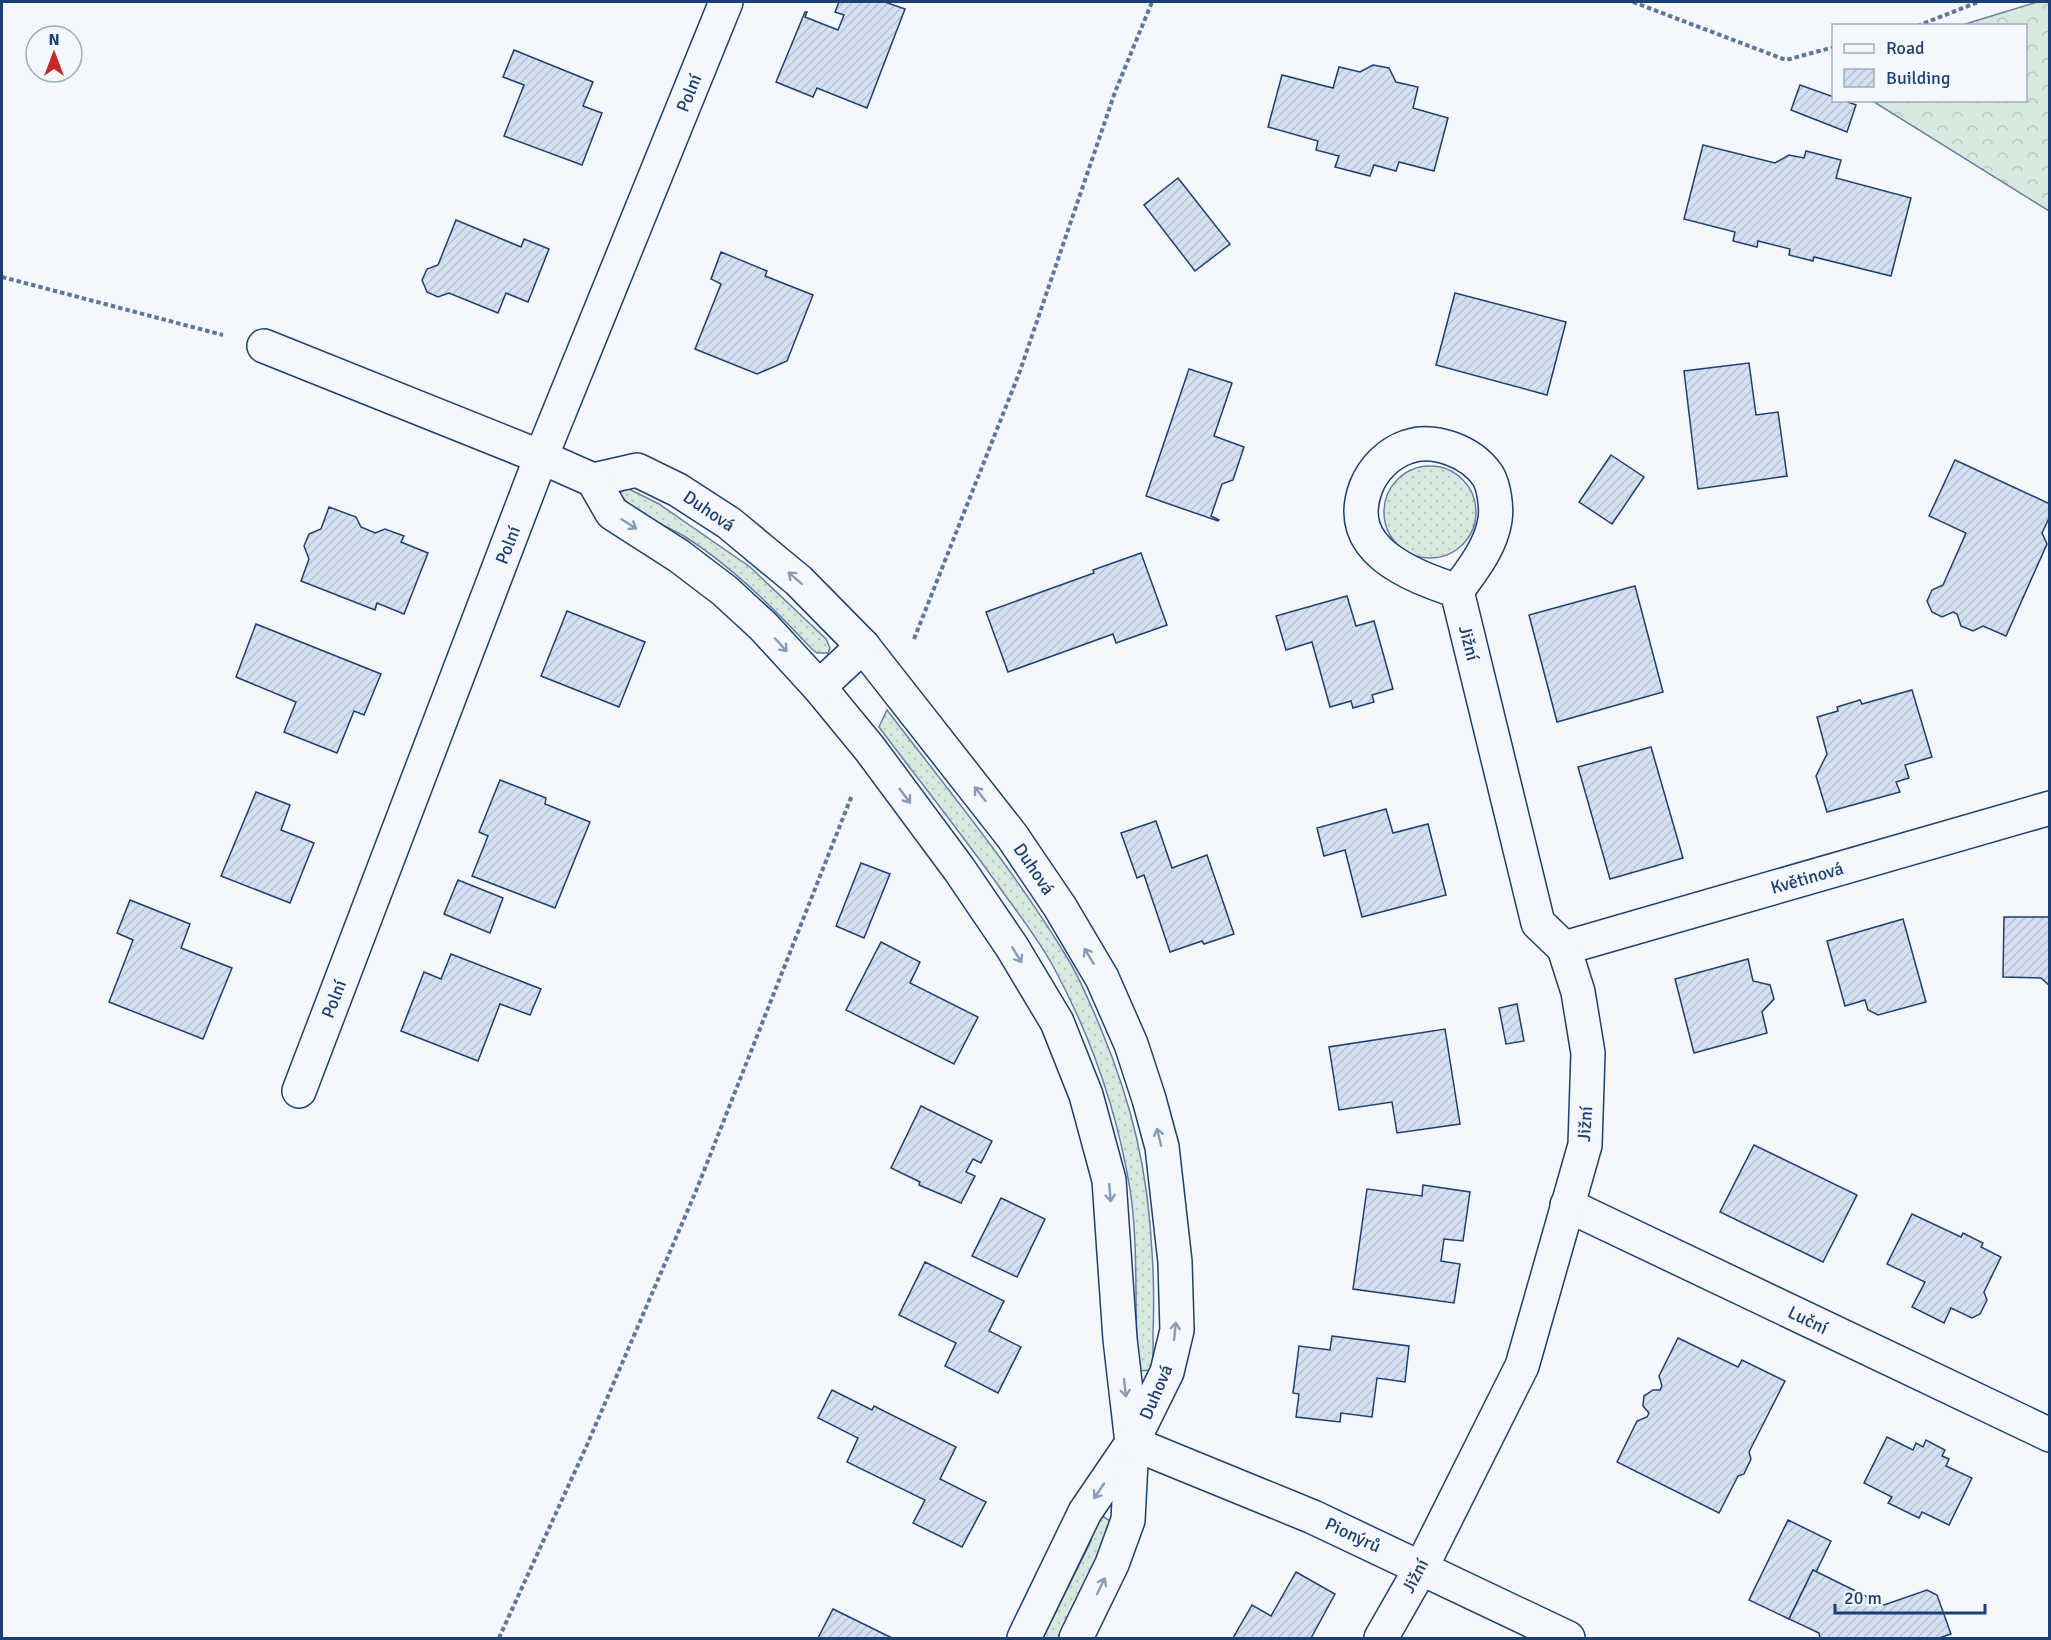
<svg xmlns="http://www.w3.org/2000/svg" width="2051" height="1640" font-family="Signika,sans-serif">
<defs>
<pattern id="grass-dots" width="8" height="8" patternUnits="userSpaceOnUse" patternTransform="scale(1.5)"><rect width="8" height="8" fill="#d7e8df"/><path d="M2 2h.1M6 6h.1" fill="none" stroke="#b8c8c3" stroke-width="1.8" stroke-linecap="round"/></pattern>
<pattern id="forest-crowns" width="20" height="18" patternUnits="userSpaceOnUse" patternTransform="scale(1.5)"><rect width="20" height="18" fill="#d7e8df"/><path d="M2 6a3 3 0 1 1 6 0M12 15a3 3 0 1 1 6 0" fill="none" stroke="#b8c8c3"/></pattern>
<pattern id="building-hatch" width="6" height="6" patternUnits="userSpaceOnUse" patternTransform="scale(1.5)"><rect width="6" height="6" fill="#d5e0f0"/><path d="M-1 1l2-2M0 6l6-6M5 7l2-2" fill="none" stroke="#b6c1d1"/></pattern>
</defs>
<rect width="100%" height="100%" fill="#f4f7fb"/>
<g fill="url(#grass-dots)" stroke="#687fa3" stroke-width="1.5">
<circle cx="1430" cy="512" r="46"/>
<path d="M 623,489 L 629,489 L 659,504 L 750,567 L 826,639 L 830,648 L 828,653 L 817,653 L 812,649 C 773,608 732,566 684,536 C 667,526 626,510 620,493 Z"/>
<path d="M 887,710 C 949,791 1015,871 1068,959 C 1081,981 1091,1005 1101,1029 C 1132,1104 1148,1171 1152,1252 C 1154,1280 1154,1307 1153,1334 C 1153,1346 1154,1359 1151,1370 L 1138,1371 C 1134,1310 1139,1249 1130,1189 C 1117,1111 1091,1036 1053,966 C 1039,941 1022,918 1005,895 C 965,838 921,783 879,727 Z"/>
<path d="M 1104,1517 L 1112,1522 L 1100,1557 L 1059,1638 L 1043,1638 L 1091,1541 L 1092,1532 L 1099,1518 Z"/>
</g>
<path fill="url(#forest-crowns)" stroke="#687fa3" stroke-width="1.5" d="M 2037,2 L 2049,2 L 2049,211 L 1874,102 L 2026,100 L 2026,26 L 1962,25 Z"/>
<g fill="url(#building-hatch)" stroke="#1d3f73" stroke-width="1.5">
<path d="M 839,2 L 885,2 L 905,9 L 867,108 L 817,88 L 813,97 L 776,82 L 805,12 L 807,12 L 805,17 L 838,30 L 844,15 L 835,12 Z"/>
<path d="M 514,50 L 593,82 L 583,106 L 602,113 L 582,165 L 504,136 L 524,85 L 503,77 Z"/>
<path d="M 1373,65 L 1389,68 L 1396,82 L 1418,87 L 1413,108 L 1448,118 L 1434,171 L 1399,162 L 1396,171 L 1374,165 L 1370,176 L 1335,167 L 1339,156 L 1316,150 L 1318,141 L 1268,127 L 1282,75 L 1333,88 L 1339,67 L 1360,72 Z"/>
<path d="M 1800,85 L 1834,97 L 1834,100 L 1843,100 L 1856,105 L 1847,132 L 1791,110 Z"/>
<path d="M 1703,145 L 1775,163 L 1789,155 L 1804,158 L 1806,151 L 1841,160 L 1836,178 L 1911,198 L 1891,276 L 1814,257 L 1813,261 L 1789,255 L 1790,249 L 1758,241 L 1757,247 L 1733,241 L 1735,232 L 1684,219 Z"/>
<path d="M 1178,178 L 1230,244 L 1195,271 L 1144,205 Z"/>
<path d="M 456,220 L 521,247 L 524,239 L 549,249 L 528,302 L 506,293 L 498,313 L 449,293 L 438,297 L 427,292 L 422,280 L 427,269 L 438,265 Z"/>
<path d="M 721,252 L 767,271 L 765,276 L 813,295 L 787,361 L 757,374 L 695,349 L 721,284 L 711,279 Z"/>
<path d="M 1455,293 L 1566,322 L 1547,395 L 1436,365 Z"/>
<path d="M 1749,363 L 1756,415 L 1778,412 L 1787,476 L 1698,489 L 1684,371 Z"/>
<path d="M 1189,369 L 1232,383 L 1214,436 L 1244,447 L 1233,480 L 1222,484 L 1211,516 L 1219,520 L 1218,521 L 1146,496 Z"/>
<path d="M 1611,455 L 1644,477 L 1612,524 L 1579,502 Z"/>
<path d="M 1955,460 L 2050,504 L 2050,516 L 2042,533 L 2047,544 L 2006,636 L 1983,626 L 1973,631 L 1961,626 L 1957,614 L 1953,612 L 1942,617 L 1932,612 L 1927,601 L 1932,590 L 1943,585 L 1966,533 L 1929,516 Z"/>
<path d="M 329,507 L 356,517 L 361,527 L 375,533 L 385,529 L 404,536 L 401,542 L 428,553 L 404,614 L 377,603 L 375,610 L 301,581 L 309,559 L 304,546 L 309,534 L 321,529 Z"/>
<path d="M 1141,553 L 1167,625 L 1116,643 L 1113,634 L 1008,672 L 986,612 L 1094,573 L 1093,570 Z"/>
<path d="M 1635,586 L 1663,692 L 1557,722 L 1529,615 Z"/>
<path d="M 1347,596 L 1356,626 L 1374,621 L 1393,689 L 1372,695 L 1374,702 L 1353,708 L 1351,701 L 1330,707 L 1312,642 L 1286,650 L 1276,616 Z"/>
<path d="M 567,611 L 645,642 L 619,707 L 541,676 Z"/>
<path d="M 256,624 L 381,674 L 364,715 L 354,711 L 337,753 L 284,732 L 296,702 L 236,677 Z"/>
<path d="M 1912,690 L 1932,757 L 1905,765 L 1909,778 L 1896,782 L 1900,792 L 1827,812 L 1816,776 L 1827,754 L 1817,717 L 1838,711 L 1837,707 L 1860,700 L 1862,704 Z"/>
<path d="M 1651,747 L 1683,858 L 1610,879 L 1578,767 Z"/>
<path d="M 500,780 L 546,798 L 545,804 L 590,822 L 555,908 L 472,876 L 488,836 L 479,832 Z"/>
<path d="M 256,792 L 290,805 L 281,830 L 314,843 L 290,903 L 221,876 Z"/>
<path d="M 1386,809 L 1393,833 L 1428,824 L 1446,895 L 1362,917 L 1345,850 L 1324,856 L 1317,828 Z"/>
<path d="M 1156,821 L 1172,868 L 1207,855 L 1234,934 L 1204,944 L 1202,941 L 1170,952 L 1144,875 L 1137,878 L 1121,833 Z"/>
<path d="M 861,863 L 890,874 L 864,938 L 836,926 Z"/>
<path d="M 458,880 L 503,898 L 490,933 L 444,914 Z"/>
<path d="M 130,900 L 190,924 L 181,948 L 232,968 L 203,1039 L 109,1002 L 133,940 L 117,933 Z"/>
<path d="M 2004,917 L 2050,917 L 2050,986 L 2041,978 L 2003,977 Z"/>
<path d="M 1903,919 L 1926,1002 L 1878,1015 L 1868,1010 L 1865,1000 L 1845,1006 L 1827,941 Z"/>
<path d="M 881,942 L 920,962 L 910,983 L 978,1017 L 954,1064 L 846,1010 Z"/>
<path d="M 451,954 L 541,989 L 530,1015 L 500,1004 L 478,1061 L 401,1031 L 424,972 L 441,979 Z"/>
<path d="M 1748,959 L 1753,981 L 1770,985 L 1774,999 L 1762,1012 L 1767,1033 L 1694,1053 L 1675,979 Z"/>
<path d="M 1517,1004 L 1524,1041 L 1506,1044 L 1499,1008 Z"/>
<path d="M 1445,1029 L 1460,1124 L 1397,1133 L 1392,1102 L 1339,1110 L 1329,1047 Z"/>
<path d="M 921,1106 L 992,1141 L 981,1163 L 973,1159 L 966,1172 L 975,1176 L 961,1203 L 919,1185 L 920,1182 L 891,1168 Z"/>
<path d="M 1754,1145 L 1857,1195 L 1823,1262 L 1720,1212 Z"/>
<path d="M 1423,1185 L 1470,1192 L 1463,1241 L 1444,1239 L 1441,1261 L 1460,1264 L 1454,1303 L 1353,1289 L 1367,1189 L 1422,1196 Z"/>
<path d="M 1001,1198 L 1045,1219 L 1017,1277 L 972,1256 Z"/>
<path d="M 1912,1214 L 1961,1237 L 1963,1233 L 1983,1243 L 1981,1247 L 2001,1257 L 1984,1292 L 1987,1300 L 1980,1314 L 1972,1318 L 1951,1308 L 1944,1323 L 1912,1307 L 1925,1282 L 1887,1264 Z"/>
<path d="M 925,1262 L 1004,1301 L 989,1331 L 1021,1347 L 998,1393 L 945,1366 L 956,1343 L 899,1315 Z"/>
<path d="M 1332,1336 L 1409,1346 L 1405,1382 L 1377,1378 L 1372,1417 L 1341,1413 L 1340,1422 L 1296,1417 L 1299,1394 L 1293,1393 L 1299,1346 L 1330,1350 Z"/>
<path d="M 1678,1338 L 1738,1367 L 1742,1360 L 1785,1381 L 1749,1452 L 1751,1459 L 1744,1474 L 1738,1476 L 1719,1513 L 1617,1462 L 1637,1421 L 1647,1417 L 1649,1413 L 1643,1406 L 1644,1396 L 1653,1390 L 1660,1390 L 1662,1386 L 1659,1376 Z"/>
<path d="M 832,1390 L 872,1410 L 874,1406 L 956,1447 L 940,1479 L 986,1502 L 962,1547 L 913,1523 L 925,1500 L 847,1462 L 858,1438 L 818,1418 Z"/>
<path d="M 1887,1437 L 1913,1450 L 1916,1443 L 1923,1447 L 1926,1440 L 1945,1450 L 1942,1456 L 1949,1459 L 1946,1466 L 1972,1478 L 1949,1525 L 1922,1512 L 1919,1518 L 1888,1503 L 1892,1497 L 1864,1483 Z"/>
<path d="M 1788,1520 L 1831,1541 L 1816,1572 L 1813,1570 L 1789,1619 L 1749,1600 Z"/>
<path d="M 1813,1570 L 1884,1605 L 1927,1590 L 1937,1595 L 1951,1634 L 1939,1638 L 1820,1638 L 1819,1633 L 1789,1619 Z"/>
<path d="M 1296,1572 L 1335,1594 L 1311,1638 L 1233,1638 L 1252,1605 L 1271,1616 Z"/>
<path d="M 833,1609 L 892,1638 L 818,1638 Z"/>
</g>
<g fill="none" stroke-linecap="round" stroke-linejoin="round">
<defs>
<g id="minor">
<path d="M 264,346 L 541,457 L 593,480 L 637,470 L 678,490 L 729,523 L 799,581 L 863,646 L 1012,836 L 1060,907 L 1102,978 L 1131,1044 L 1149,1099 L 1162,1147 L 1175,1262 L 1177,1330 L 1167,1372 L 1132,1443 L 1085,1512 L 1024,1638"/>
<path d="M 593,480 L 612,513 L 679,556 L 725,591 L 763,626 L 819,687 L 870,749 L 959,869 L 1012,947 L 1057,1022 L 1086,1095 L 1109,1180 L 1120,1339 L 1132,1443 L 1128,1520 L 1112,1564 L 1076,1638"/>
<path d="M 819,687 L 863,646"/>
<path d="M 1564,948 L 2050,808"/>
<path d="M 299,1091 L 541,457 L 726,2"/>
<path d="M 1567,1205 L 2050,1435"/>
<path d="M 1132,1443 L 1313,1517 L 1568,1638"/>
<path d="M 1381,1638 L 1421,1568 L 1522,1366 L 1585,1145 L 1588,1053 L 1578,992 L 1564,948 L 1538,923 L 1457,591 C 1410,575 1342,550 1366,487 C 1373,469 1389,453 1407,447 C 1434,437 1472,452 1488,476 C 1494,486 1497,508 1495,520 C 1491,547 1472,570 1457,591"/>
</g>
</defs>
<use href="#minor" stroke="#1d3f73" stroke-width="36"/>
<g stroke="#5e769c" stroke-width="4" stroke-dasharray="4.5 3" stroke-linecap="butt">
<path d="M 1633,2 L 1786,60 L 1834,47"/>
<path d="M 1917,26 L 1978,2"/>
<path d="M 2,277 L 223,335"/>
<path d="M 914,639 L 1020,371 L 1115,92 L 1152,2"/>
<path d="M 499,1638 L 587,1445 L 696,1191 L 852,795"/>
</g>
<use href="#minor" stroke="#f4f7fb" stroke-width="33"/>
</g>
<defs><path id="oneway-shaft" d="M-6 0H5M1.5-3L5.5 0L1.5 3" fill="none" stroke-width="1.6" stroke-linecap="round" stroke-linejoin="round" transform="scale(1.5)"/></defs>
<g stroke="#889bb7">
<use href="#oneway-shaft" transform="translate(629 524) rotate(32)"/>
<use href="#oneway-shaft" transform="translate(795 578) rotate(-139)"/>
<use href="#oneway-shaft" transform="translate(781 645) rotate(48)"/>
<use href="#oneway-shaft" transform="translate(980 794) rotate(-128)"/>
<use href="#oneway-shaft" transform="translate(905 796) rotate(53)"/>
<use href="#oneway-shaft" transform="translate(1017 955) rotate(59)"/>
<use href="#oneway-shaft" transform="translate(1089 956) rotate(-121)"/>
<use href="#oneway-shaft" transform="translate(1159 1137) rotate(-104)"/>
<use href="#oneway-shaft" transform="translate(1110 1193) rotate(85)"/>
<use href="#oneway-shaft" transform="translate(1175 1331) rotate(-84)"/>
<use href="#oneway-shaft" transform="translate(1125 1388) rotate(84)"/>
<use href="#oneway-shaft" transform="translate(1099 1491) rotate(124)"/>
<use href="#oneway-shaft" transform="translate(1101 1586) rotate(-64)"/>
</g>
<g text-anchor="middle" stroke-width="4.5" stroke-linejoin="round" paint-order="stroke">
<g font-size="18" fill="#1d3f73" stroke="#f4f7fb">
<text transform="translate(689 93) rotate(-68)" y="6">Polní</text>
<text transform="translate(709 511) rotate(34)" y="6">Duhová</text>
<text transform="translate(508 545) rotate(-69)" y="6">Polní</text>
<text transform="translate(1469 643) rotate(76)" y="6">Jižní</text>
<text transform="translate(1034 869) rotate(56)" y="6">Duhová</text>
<text transform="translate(1807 878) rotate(-16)" y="6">Květinová</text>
<text transform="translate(334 999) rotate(-69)" y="6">Polní</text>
<text transform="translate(1585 1124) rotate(-86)" y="6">Jižní</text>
<text transform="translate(1808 1320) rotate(26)" y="6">Luční</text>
<text transform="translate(1156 1392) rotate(-67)" y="6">Duhová</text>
<text transform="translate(1353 1535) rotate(25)" y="6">Pionýrů</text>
<text transform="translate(1415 1576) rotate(-62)" y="6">Jižní</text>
</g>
</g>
<rect width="2051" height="1640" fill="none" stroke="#1d3f73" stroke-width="6"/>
<rect x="1832" y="24" width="195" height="78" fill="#f4f7fb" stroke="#9eadc5" stroke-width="1.5"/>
<rect x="1844" y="44" width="30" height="9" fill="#f4f7fb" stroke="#9eadc5" stroke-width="1.5"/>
<text x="1886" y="54" font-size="18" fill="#1d3f73">Road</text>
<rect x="1844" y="69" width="30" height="18" fill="url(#building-hatch)" stroke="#9eadc5" stroke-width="1.5"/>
<text x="1886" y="84" font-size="18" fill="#1d3f73">Building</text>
<g transform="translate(54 54)"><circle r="28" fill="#f4f7fb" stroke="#9eadc5" stroke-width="1.5"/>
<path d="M0-4.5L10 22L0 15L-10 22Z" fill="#c62828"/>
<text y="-9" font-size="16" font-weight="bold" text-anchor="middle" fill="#1d3f73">N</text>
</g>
<path d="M1835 1604v9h150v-9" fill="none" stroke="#1d3f73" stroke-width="3"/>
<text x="1844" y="1604" font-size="18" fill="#1d3f73" stroke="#f4f7fb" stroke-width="4.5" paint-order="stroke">20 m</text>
</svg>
